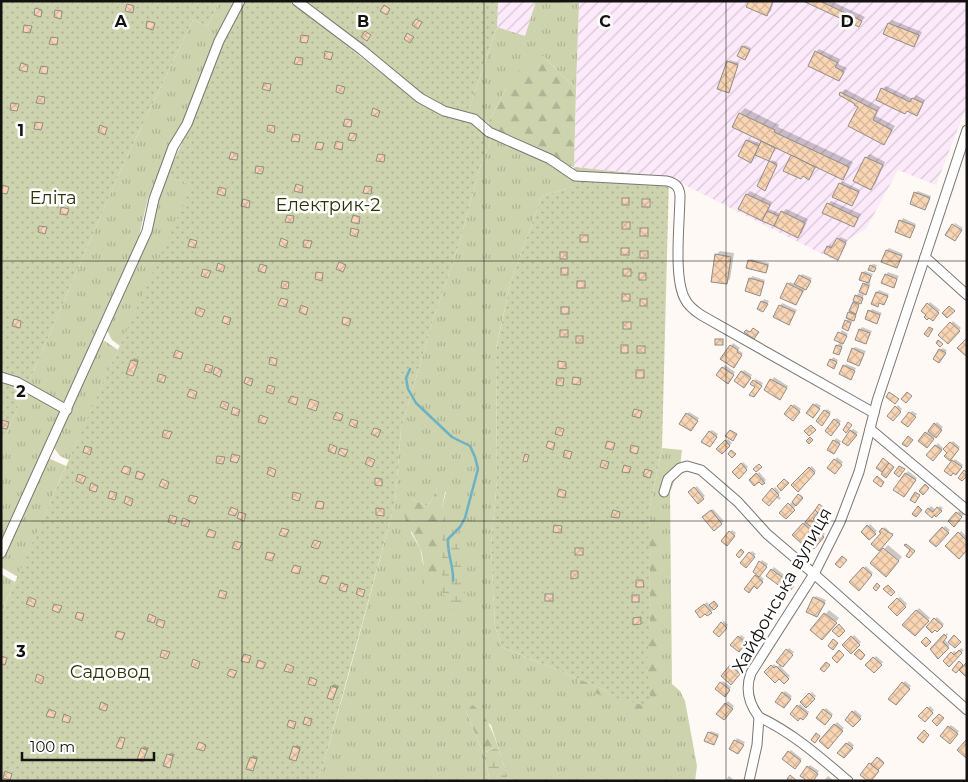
<svg xmlns="http://www.w3.org/2000/svg" width="968" height="782" font-family="Montserrat,sans-serif">
<defs>
<pattern id="industrial-furrows" width="10" height="10" patternUnits="userSpaceOnUse" patternTransform="scale(1.25)"><rect width="10" height="10" fill="#fce9fa"/><path d="M-1 1l2-2M0 10L10 0M9 11l2-2" fill="none" stroke="#d7c7d5"/></pattern>
<pattern id="grass-tufts" width="24" height="20" patternUnits="userSpaceOnUse" patternTransform="scale(1.25)"><rect width="24" height="20" fill="#ccd3ad"/><path d="M3 7l-1-3M5 7V3M7 7l1-3M15 17l-1-3M17 17v-4M19 17l1-3" fill="none" stroke="#aeb494"/></pattern>
<pattern id="forest-firs" width="22" height="20" patternUnits="userSpaceOnUse" patternTransform="scale(1.25)"><rect width="22" height="20" fill="#ccd3ad"/><path d="M5 1l3.5 6h-7zM16 11l3.5 6h-7z" fill="#aeb494"/></pattern>
<pattern id="wetland-marsh" width="20" height="14" patternUnits="userSpaceOnUse" patternTransform="scale(1.25)"><rect width="20" height="14" fill="#ccd3ad"/><path d="M1 5h8M5 5V1M11 12h8M15 12V8" fill="none" stroke="#aeb494"/></pattern>
<pattern id="garden-dots" width="8" height="8" patternUnits="userSpaceOnUse" patternTransform="scale(1.25)"><rect width="8" height="8" fill="#ccd3ad"/><path d="M2 2h.1M6 6h.1" fill="none" stroke="#aeb494" stroke-width="1.8" stroke-linecap="round"/></pattern>
<pattern id="building-cross-hatch" width="8" height="8" patternUnits="userSpaceOnUse" patternTransform="scale(1.25)"><rect width="8" height="8" fill="#f9d5b4"/><path d="M0 0l8 8M0 8l8-8" fill="none" stroke="#d5b69a"/></pattern>
</defs>
<rect width="100%" height="100%" fill="#fef9f4"/>
<g fill="url(#industrial-furrows)">
<path d="M 498,1 L 536,1 L 525,36 L 497,27 Z"/>
<path d="M 554,1 L 967,1 L 967,105 L 936,185 L 898,170 L 866,229 L 849,239 L 838,262 L 669,177 L 574,167 L 579,3 Z"/>
</g>
<g fill="url(#grass-tufts)" fill-rule="evenodd">
<path d="M 219,1 L 235,1 L 214,40 L 184,123 L 168,149 L 148,198 L 138,240 L 1,543 L 1,446 L 123,165 L 193,20 L 208,26 Z"/>
<path d="M 536,1 L 579,3 L 576,89 L 543,56 L 506,89 L 488,123 L 476,115 L 468,112 L 497,27 L 525,36 Z"/>
<path d="M 491,138 L 551,165 L 573,179 L 572,187 L 542,196 L 511,281 L 496,348 L 497,481 L 491,546 L 495,627 L 502,647 L 598,687 L 621,700 L 648,686 L 647,654 L 650,618 L 649,511 L 662,448 L 682,450 L 680,467 L 670,492 L 672,684 L 680,691 L 685,701 L 697,766 L 695,781 L 509,781 L 491,725 L 466,711 L 483,753 L 490,781 L 317,781 L 325,759 L 348,677 L 395,503 L 401,429 L 433,320 L 459,245 L 479,170 ZM 438,487 L 446,492 L 442,507 L 442,577 L 439,588 L 423,564 L 420,548 L 411,533 L 411,498 L 426,506 L 431,501 Z"/>
<path d="M 166,177 L 193,185 L 120,346 L 112,340 L 107,330 Z"/>
<path d="M 105,341 L 118,350 L 69,460 L 60,456 L 54,448 L 100,342 Z"/>
<path d="M 48,458 L 66,466 L 18,577 L 1,567 L 1,560 Z"/>
<path d="M 1,574 L 15,582 L 1,614 Z"/>
</g>
<g fill="url(#forest-firs)">
<path d="M 543,56 L 576,89 L 574,167 L 564,164 L 556,158 L 492,129 L 488,123 L 506,89 L 524,62 Z"/>
<path d="M 438,487 L 446,488 L 442,507 L 442,577 L 440,588 L 431,588 L 425,583 C 424,572 424,558 420,548 C 414,533 398,517 406,500 L 411,498 L 426,506 L 431,501 Z"/>
<path d="M 656,523 L 659,527 L 661,540 L 661,685 L 658,702 L 654,708 L 648,712 L 637,711 L 577,685 L 577,682 L 580,679 C 602,689 621,703 646,705 L 650,697 L 647,664 L 650,618 L 649,529 L 652,524 Z"/>
<path d="M 473,705 C 488,718 493,732 499,750 L 494,748 L 483,753 L 466,711 L 469,707 Z"/>
</g>
<g fill="url(#wetland-marsh)">
<path d="M 442,530 C 468,540 464,577 465,600 L 462,608 L 458,610 L 452,608 L 440,588 L 442,577 Z"/>
<path d="M 495,748 L 499,750 L 509,781 L 490,781 L 483,753 Z"/>
</g>
<g fill="url(#garden-dots)">
<path d="M 1,1 L 219,1 L 208,26 L 193,20 L 123,165 L 1,446 Z"/>
<path d="M 244,1 L 290,1 L 418,102 L 472,123 L 491,138 L 479,170 L 459,245 L 433,320 L 401,429 L 395,503 L 325,759 L 317,781 L 1,781 L 1,614 L 86,421 L 192,185 L 166,177 L 190,126 L 221,45 Z"/>
<path d="M 303,1 L 498,1 L 497,27 L 468,112 L 446,108 L 423,96 Z"/>
<path d="M 574,167 L 669,177 L 662,448 L 649,511 L 650,618 L 647,664 L 650,697 L 646,705 L 621,700 L 598,687 L 502,647 L 495,627 L 491,546 L 497,481 L 496,349 L 511,281 L 542,196 L 572,187 Z"/>
</g>
<g fill="#0003">
<path d="M 750,1 L 774,1 L 771,11 L 767,14 Z"/>
<path d="M 806,1 L 831,1 L 865,17 L 859,25 Z"/>
<path d="M 892,20 L 922,32 L 917,42 L 914,45 L 889,23 Z"/>
<path d="M 745,45 L 751,48 L 745,59 L 743,47 Z"/>
<path d="M 819,49 L 840,59 L 838,64 L 847,68 L 839,80 L 816,52 Z"/>
<path d="M 730,60 L 739,63 L 728,91 L 728,62 Z"/>
<path d="M 886,86 L 913,99 L 916,95 L 925,100 L 920,111 L 916,114 L 882,89 Z"/>
<path d="M 845,89 L 880,107 L 876,116 L 895,126 L 884,143 L 856,103 L 841,93 Z"/>
<path d="M 745,108 L 779,125 L 778,127 L 853,162 L 847,173 L 843,178 L 817,166 L 809,178 L 793,155 L 776,147 L 768,160 L 755,154 L 751,161 L 747,141 L 749,139 L 761,144 L 763,141 L 740,113 Z"/>
<path d="M 870,154 L 885,162 L 875,185 L 871,188 L 866,158 Z"/>
<path d="M 772,160 L 778,163 L 765,189 L 770,162 Z"/>
<path d="M 842,181 L 860,190 L 852,205 L 840,184 Z"/>
<path d="M 750,191 L 772,202 L 769,209 L 781,214 L 786,209 L 808,219 L 802,233 L 798,236 L 740,209 L 747,194 Z"/>
<path d="M 918,191 L 931,196 L 925,209 L 915,193 Z"/>
<path d="M 831,201 L 861,214 L 857,222 L 854,226 L 828,204 Z"/>
<path d="M 903,218 L 916,224 L 910,236 L 896,231 Z"/>
<path d="M 955,223 L 963,228 L 962,229 L 954,224 Z"/>
<path d="M 840,237 L 847,240 L 839,256 L 828,247 L 830,245 L 834,246 Z"/>
<path d="M 889,248 L 903,254 L 897,266 L 887,250 Z"/>
<path d="M 720,251 L 734,253 L 730,279 L 726,283 L 716,255 Z"/>
<path d="M 751,259 L 769,263 L 768,269 L 765,272 L 749,261 Z"/>
<path d="M 873,264 L 877,265 L 874,271 L 871,266 Z"/>
<path d="M 865,271 L 873,274 L 868,283 L 871,284 L 865,293 L 864,284 L 867,281 L 863,273 Z"/>
<path d="M 888,272 L 899,276 L 893,287 L 882,283 Z"/>
<path d="M 802,274 L 812,278 L 796,304 L 788,284 L 790,282 L 795,284 Z"/>
<path d="M 752,276 L 765,280 L 759,294 L 746,291 Z"/>
<path d="M 879,290 L 889,294 L 884,304 L 880,303 L 878,305 L 877,292 Z"/>
<path d="M 858,293 L 864,295 L 855,312 L 857,313 L 855,317 L 848,329 L 846,321 L 849,318 L 849,313 Z"/>
<path d="M 764,299 L 769,301 L 765,308 L 759,308 Z"/>
<path d="M 930,302 L 940,310 L 932,319 L 923,311 Z"/>
<path d="M 782,303 L 797,310 L 789,323 L 780,306 Z"/>
<path d="M 872,309 L 882,313 L 876,323 L 870,311 Z"/>
<path d="M 953,321 L 961,328 L 948,342 L 940,335 Z"/>
<path d="M 862,327 L 872,331 L 866,343 L 860,330 Z"/>
<path d="M 842,330 L 848,334 L 841,344 L 843,345 L 838,354 L 837,345 L 841,342 L 836,340 Z"/>
<path d="M 733,343 L 740,348 L 738,350 L 743,353 L 735,364 L 722,359 Z"/>
<path d="M 855,347 L 866,351 L 859,364 L 853,349 Z"/>
<path d="M 942,348 L 947,350 L 941,359 L 935,359 Z"/>
<path d="M 833,357 L 838,360 L 834,367 L 829,365 Z"/>
<path d="M 134,358 L 139,360 L 133,375 L 132,360 Z"/>
<path d="M 846,364 L 856,368 L 851,378 L 844,366 Z"/>
<path d="M 725,365 L 735,372 L 730,380 L 718,375 Z"/>
<path d="M 744,370 L 752,375 L 746,384 L 742,372 Z"/>
<path d="M 774,377 L 788,386 L 782,396 L 765,390 Z"/>
<path d="M 756,379 L 763,383 L 756,394 L 756,386 L 754,381 Z"/>
<path d="M 816,403 L 821,406 L 815,415 L 808,413 Z"/>
<path d="M 794,404 L 801,409 L 795,417 L 786,414 Z"/>
<path d="M 898,405 L 902,409 L 893,420 L 888,416 Z"/>
<path d="M 827,409 L 831,412 L 824,422 L 825,411 Z"/>
<path d="M 912,411 L 917,414 L 908,425 L 903,422 Z"/>
<path d="M 689,412 L 699,418 L 693,428 L 681,423 Z"/>
<path d="M 837,418 L 841,421 L 833,432 L 834,420 Z"/>
<path d="M 937,422 L 943,427 L 927,446 L 926,433 Z"/>
<path d="M 853,429 L 858,432 L 850,442 L 851,431 Z"/>
<path d="M 712,430 L 718,434 L 712,444 L 709,432 Z"/>
<path d="M 836,438 L 841,441 L 836,450 L 834,441 Z"/>
<path d="M 728,439 L 732,443 L 722,453 L 718,449 Z"/>
<path d="M 953,441 L 960,447 L 949,459 L 949,453 L 945,449 Z"/>
<path d="M 938,443 L 943,448 L 935,457 L 928,455 Z"/>
<path d="M 837,457 L 843,462 L 837,470 L 829,468 Z"/>
<path d="M 955,459 L 963,465 L 958,472 L 946,470 Z"/>
<path d="M 743,462 L 748,467 L 739,477 L 734,472 Z"/>
<path d="M 812,466 L 816,471 L 798,490 L 793,485 Z"/>
<path d="M 908,471 L 917,478 L 906,493 L 906,473 Z"/>
<path d="M 759,472 L 766,480 L 762,484 L 759,480 L 750,480 Z"/>
<path d="M 697,486 L 705,496 L 698,502 L 690,492 Z"/>
<path d="M 775,487 L 780,492 L 778,495 L 781,498 L 779,500 L 776,497 L 763,500 Z"/>
<path d="M 800,494 L 803,497 L 786,518 L 781,513 Z"/>
<path d="M 821,505 L 822,506 L 814,517 L 820,522 L 802,542 L 803,524 Z"/>
<path d="M 931,506 L 936,510 L 940,506 L 943,508 L 936,516 L 926,512 Z"/>
<path d="M 713,509 L 724,521 L 714,529 L 704,517 Z"/>
<path d="M 959,511 L 964,514 L 954,525 L 950,521 Z"/>
<path d="M 870,524 L 877,531 L 869,539 L 862,532 Z"/>
<path d="M 945,526 L 950,530 L 936,546 L 931,541 Z"/>
<path d="M 885,527 L 891,533 L 894,533 L 879,550 L 883,533 L 881,531 Z"/>
<path d="M 732,530 L 736,533 L 727,545 L 723,541 Z"/>
<path d="M 821,531 L 825,534 L 814,547 L 810,543 Z"/>
<path d="M 961,531 L 967,537 L 967,548 L 947,546 Z"/>
<path d="M 888,545 L 902,557 L 889,572 L 872,563 Z"/>
<path d="M 752,551 L 756,554 L 746,566 L 742,562 Z"/>
<path d="M 762,560 L 768,564 L 759,575 L 764,579 L 757,587 L 754,585 L 746,589 L 758,575 L 754,572 Z"/>
<path d="M 866,566 L 873,573 L 859,589 L 851,582 Z"/>
<path d="M 774,567 L 787,577 L 783,583 L 768,575 Z"/>
<path d="M 816,596 L 826,600 L 817,616 L 814,598 Z"/>
<path d="M 900,597 L 907,604 L 897,615 L 890,607 Z"/>
<path d="M 715,601 L 718,605 L 708,615 L 697,611 L 707,602 L 710,606 Z"/>
<path d="M 919,608 L 930,618 L 915,635 L 904,625 Z"/>
<path d="M 829,610 L 839,618 L 826,635 L 812,630 Z"/>
<path d="M 937,617 L 944,624 L 937,631 L 927,627 Z"/>
<path d="M 724,621 L 728,625 L 719,636 L 714,632 Z"/>
<path d="M 947,633 L 948,634 L 944,639 L 950,645 L 938,657 L 932,649 Z"/>
<path d="M 741,635 L 748,640 L 741,648 L 739,637 Z"/>
<path d="M 854,635 L 861,642 L 851,652 L 844,645 Z"/>
<path d="M 789,648 L 794,652 L 781,667 L 790,676 L 784,682 L 779,677 L 766,672 L 774,664 L 777,667 L 780,664 L 777,661 Z"/>
<path d="M 961,648 L 964,650 L 949,666 L 944,661 L 954,651 L 957,653 Z"/>
<path d="M 876,656 L 883,662 L 874,672 L 867,665 Z"/>
<path d="M 733,664 L 742,672 L 731,683 L 723,676 Z"/>
<path d="M 723,681 L 731,687 L 727,693 L 721,683 Z"/>
<path d="M 905,681 L 911,686 L 896,704 L 890,699 Z"/>
<path d="M 334,684 L 339,686 L 333,699 L 332,686 Z"/>
<path d="M 785,691 L 792,696 L 786,705 L 777,701 Z"/>
<path d="M 812,692 L 816,696 L 806,706 L 802,702 Z"/>
<path d="M 728,701 L 734,706 L 724,718 L 718,714 Z"/>
<path d="M 800,704 L 809,712 L 803,719 L 792,714 Z"/>
<path d="M 930,706 L 934,710 L 925,720 L 920,716 Z"/>
<path d="M 826,708 L 833,714 L 824,723 L 818,717 Z"/>
<path d="M 855,710 L 862,716 L 853,726 L 846,720 Z"/>
<path d="M 837,722 L 844,728 L 828,747 L 821,741 Z"/>
<path d="M 951,725 L 959,731 L 950,742 L 942,735 Z"/>
<path d="M 711,731 L 719,734 L 714,744 L 709,733 Z"/>
<path d="M 737,738 L 745,742 L 740,750 L 731,749 Z"/>
<path d="M 849,741 L 854,745 L 844,757 L 839,753 Z"/>
<path d="M 297,745 L 301,747 L 296,759 L 294,747 Z"/>
<path d="M 144,746 L 149,748 L 143,761 L 142,748 Z"/>
<path d="M 791,750 L 802,759 L 797,765 L 789,752 Z"/>
<path d="M 170,753 L 175,754 L 169,767 L 168,755 Z"/>
<path d="M 253,755 L 258,757 L 252,769 L 247,768 Z"/>
<path d="M 879,757 L 884,762 L 872,779 L 870,764 L 872,762 L 873,763 Z"/>
<path d="M 810,765 L 819,771 L 811,781 L 808,767 Z"/>
<path d="M 729,776 L 735,781 L 725,781 Z"/>
<path d="M 828,776 L 834,781 L 824,781 Z"/>
</g>
<g fill="none" stroke-linecap="round" stroke-linejoin="round">
<path stroke="#6db2c4" stroke-width="2.5" d="M 410,369 L 406,378 L 408,389 L 416,403 L 452,437 L 470,446 L 475,457 L 478,469 L 465,518 L 460,527 L 448,539 C 447,554 454,566 453,581"/>
</g>
<g fill="url(#building-cross-hatch)" stroke="#918d89">
<path d="M 749,1 L 773,1 L 767,16 L 746,7 Z"/>
<path d="M 803,1 L 820,1 L 862,21 L 859,27 Z"/>
<path d="M 127,4 L 134,6 L 133,13 L 125,11 Z"/>
<path d="M 384,5 L 390,9 L 387,15 L 380,11 Z"/>
<path d="M 35,8 L 42,10 L 41,17 L 34,15 Z"/>
<path d="M 55,10 L 62,11 L 61,19 L 54,17 Z"/>
<path d="M 416,19 L 422,22 L 418,29 L 412,25 Z"/>
<path d="M 147,21 L 155,23 L 153,30 L 146,28 Z"/>
<path d="M 888,23 L 919,35 L 914,47 L 883,34 Z"/>
<path d="M 24,25 L 32,26 L 30,33 L 23,32 Z"/>
<path d="M 365,31 L 371,35 L 367,41 L 361,37 Z"/>
<path d="M 407,33 L 414,37 L 410,43 L 404,39 Z"/>
<path d="M 301,35 L 309,36 L 307,43 L 300,42 Z"/>
<path d="M 51,37 L 58,38 L 57,45 L 49,44 Z"/>
<path d="M 742,46 L 750,50 L 745,60 L 737,56 Z"/>
<path d="M 325,51 L 333,53 L 331,60 L 324,58 Z"/>
<path d="M 815,51 L 838,63 L 835,67 L 844,72 L 839,81 L 808,66 Z"/>
<path d="M 296,57 L 303,58 L 302,65 L 294,64 Z"/>
<path d="M 727,61 L 738,65 L 729,93 L 717,89 Z"/>
<path d="M 21,63 L 28,65 L 27,72 L 19,70 Z"/>
<path d="M 41,66 L 48,67 L 47,74 L 39,73 Z"/>
<path d="M 264,83 L 271,84 L 270,91 L 262,89 Z"/>
<path d="M 337,85 L 345,87 L 343,94 L 336,92 Z"/>
<path d="M 881,88 L 910,102 L 912,98 L 923,103 L 917,116 L 907,111 L 905,114 L 876,100 Z"/>
<path d="M 840,92 L 877,111 L 873,120 L 892,130 L 884,145 L 848,126 L 858,107 L 854,105 L 855,104 L 839,95 Z"/>
<path d="M 38,96 L 45,97 L 44,104 L 36,103 Z"/>
<path d="M 11,103 L 19,104 L 17,111 L 10,110 Z"/>
<path d="M 373,108 L 380,111 L 378,117 L 371,115 Z"/>
<path d="M 739,113 L 775,130 L 774,132 L 849,167 L 843,180 L 732,127 Z"/>
<path d="M 345,119 L 352,120 L 351,127 L 343,126 Z"/>
<path d="M 35,122 L 43,123 L 41,130 L 34,129 Z"/>
<path d="M 100,125 L 107,128 L 105,135 L 98,132 Z"/>
<path d="M 268,125 L 275,126 L 274,133 L 267,131 Z"/>
<path d="M 350,133 L 357,134 L 355,141 L 348,140 Z"/>
<path d="M 293,134 L 300,135 L 299,142 L 291,141 Z"/>
<path d="M 746,140 L 759,146 L 751,163 L 738,156 Z"/>
<path d="M 336,141 L 343,143 L 342,150 L 334,148 Z"/>
<path d="M 761,141 L 775,148 L 769,161 L 755,155 Z"/>
<path d="M 317,142 L 324,143 L 322,150 L 315,149 Z"/>
<path d="M 231,152 L 238,154 L 237,160 L 229,159 Z"/>
<path d="M 378,154 L 385,155 L 384,162 L 376,161 Z"/>
<path d="M 791,155 L 815,167 L 809,180 L 803,176 L 801,179 L 783,171 Z"/>
<path d="M 865,157 L 883,165 L 871,190 L 853,181 Z"/>
<path d="M 769,161 L 777,165 L 765,191 L 757,186 Z"/>
<path d="M 256,166 L 264,167 L 262,174 L 255,173 Z"/>
<path d="M 839,183 L 859,192 L 852,206 L 832,197 Z"/>
<path d="M 296,184 L 303,186 L 302,193 L 294,191 Z"/>
<path d="M 2,185 L 9,187 L 7,194 L 1,193 Z"/>
<path d="M 365,186 L 372,187 L 371,194 L 363,193 Z"/>
<path d="M 219,187 L 226,189 L 225,196 L 217,194 Z"/>
<path d="M 914,192 L 930,198 L 925,210 L 910,204 Z"/>
<path d="M 746,194 L 770,205 L 762,221 L 738,209 Z"/>
<rect x="622" y="198" width="7" height="7"/>
<path d="M 243,199 L 250,201 L 249,208 L 241,206 Z"/>
<rect x="642" y="199" width="8" height="8"/>
<path d="M 313,200 L 321,202 L 319,209 L 312,207 Z"/>
<path d="M 827,203 L 858,218 L 854,227 L 822,213 Z"/>
<path d="M 61,207 L 69,209 L 67,215 L 60,214 Z"/>
<path d="M 767,211 L 779,216 L 774,226 L 762,221 Z"/>
<path d="M 781,211 L 805,223 L 798,238 L 774,226 Z"/>
<path d="M 287,215 L 294,216 L 293,223 L 285,222 Z"/>
<path d="M 353,215 L 360,217 L 359,224 L 351,222 Z"/>
<path d="M 899,220 L 915,226 L 910,238 L 895,232 Z"/>
<rect x="622" y="222" width="8" height="7"/>
<path d="M 952,224 L 962,230 L 955,241 L 945,235 Z"/>
<path d="M 39,226 L 47,227 L 45,234 L 38,232 Z"/>
<path d="M 351,228 L 359,230 L 357,237 L 350,235 Z"/>
<rect x="640" y="228" width="8" height="8"/>
<rect x="580" y="235" width="8" height="7"/>
<path d="M 281,238 L 288,241 L 286,248 L 279,245 Z"/>
<path d="M 837,238 L 846,243 L 838,260 L 824,253 L 827,246 L 831,248 Z"/>
<path d="M 190,239 L 197,241 L 195,248 L 188,246 Z"/>
<path d="M 304,240 L 312,241 L 310,248 L 303,247 Z"/>
<rect x="621" y="248" width="8" height="7"/>
<path d="M 886,250 L 902,256 L 897,268 L 881,262 Z"/>
<rect x="640" y="251" width="8" height="7"/>
<rect x="560" y="252" width="7" height="7"/>
<path d="M 715,254 L 731,257 L 727,284 L 711,282 Z"/>
<path d="M 748,260 L 768,265 L 766,273 L 746,268 Z"/>
<path d="M 339,262 L 346,265 L 343,272 L 336,269 Z"/>
<path d="M 218,263 L 225,266 L 223,272 L 216,270 Z"/>
<path d="M 260,264 L 267,266 L 265,273 L 258,271 Z"/>
<path d="M 870,265 L 876,268 L 874,272 L 868,270 Z"/>
<rect x="561" y="268" width="7" height="7"/>
<path d="M 203,269 L 211,271 L 208,278 L 201,276 Z"/>
<rect x="623" y="269" width="8" height="7"/>
<path d="M 316,272 L 323,273 L 322,281 L 315,279 Z"/>
<path d="M 862,272 L 871,276 L 869,283 L 859,280 Z"/>
<rect x="639" y="273" width="7" height="7"/>
<path d="M 885,274 L 897,279 L 894,288 L 881,283 Z"/>
<path d="M 799,275 L 811,281 L 806,290 L 794,284 Z"/>
<path d="M 749,278 L 764,282 L 760,296 L 745,291 Z"/>
<path d="M 282,281 L 289,282 L 288,289 L 281,288 Z"/>
<rect x="577" y="281" width="8" height="7"/>
<path d="M 787,283 L 803,291 L 796,305 L 780,298 Z"/>
<path d="M 863,283 L 869,286 L 866,295 L 859,292 Z"/>
<path d="M 876,292 L 888,296 L 884,305 L 879,303 L 878,307 L 871,304 Z"/>
<rect x="622" y="294" width="8" height="7"/>
<path d="M 855,295 L 863,298 L 861,304 L 853,301 Z"/>
<path d="M 281,298 L 288,300 L 286,307 L 278,305 Z"/>
<rect x="640" y="299" width="7" height="7"/>
<path d="M 761,301 L 768,304 L 763,312 L 757,309 Z"/>
<path d="M 853,302 L 859,305 L 856,314 L 849,311 Z"/>
<path d="M 927,303 L 939,313 L 933,321 L 929,318 L 927,320 L 924,317 L 926,315 L 921,311 Z"/>
<path d="M 301,305 L 308,308 L 306,315 L 299,312 Z"/>
<path d="M 779,305 L 795,312 L 789,325 L 773,317 Z"/>
<path d="M 949,306 L 955,311 L 947,318 L 942,313 Z"/>
<path d="M 197,307 L 205,310 L 202,317 L 195,314 Z"/>
<rect x="561" y="307" width="8" height="7"/>
<path d="M 868,310 L 880,315 L 877,324 L 865,319 Z"/>
<path d="M 848,312 L 856,315 L 854,321 L 846,318 Z"/>
<path d="M 224,316 L 231,318 L 229,325 L 222,322 Z"/>
<path d="M 343,317 L 351,319 L 349,326 L 342,324 Z"/>
<path d="M 14,319 L 21,321 L 20,328 L 12,326 Z"/>
<path d="M 845,320 L 851,323 L 848,331 L 842,328 Z"/>
<rect x="623" y="322" width="8" height="7"/>
<path d="M 950,322 L 960,331 L 948,344 L 938,335 Z"/>
<path d="M 929,327 L 933,329 L 928,337 L 924,334 Z"/>
<path d="M 753,328 L 759,332 L 754,339 L 744,332 L 746,330 L 750,332 Z"/>
<path d="M 859,329 L 870,333 L 866,344 L 855,340 Z"/>
<rect x="560" y="330" width="8" height="7"/>
<path d="M 838,332 L 847,336 L 843,344 L 834,340 Z"/>
<rect x="576" y="336" width="7" height="7"/>
<path d="M 967,338 L 967,355 L 966,356 L 957,348 Z"/>
<rect x="715" y="339" width="8" height="6"/>
<path d="M 938,340 L 943,344 L 940,347 L 936,343 Z"/>
<rect x="621" y="345" width="7" height="8"/>
<path d="M 730,345 L 738,350 L 737,352 L 742,355 L 734,368 L 720,359 Z"/>
<path d="M 836,345 L 842,347 L 839,355 L 833,353 Z"/>
<rect x="637" y="346" width="8" height="7"/>
<path d="M 852,348 L 864,354 L 859,366 L 847,361 Z"/>
<path d="M 939,349 L 946,353 L 939,363 L 933,359 Z"/>
<path d="M 176,350 L 183,353 L 181,359 L 173,357 Z"/>
<path d="M 270,357 L 277,359 L 276,366 L 269,364 Z"/>
<path d="M 830,359 L 837,362 L 834,369 L 827,365 Z"/>
<path d="M 131,360 L 138,362 L 133,376 L 126,374 Z"/>
<path d="M 558,361 L 566,362 L 566,369 L 558,368 Z"/>
<path d="M 206,364 L 213,366 L 211,373 L 204,371 Z"/>
<path d="M 843,365 L 855,371 L 851,380 L 839,374 Z"/>
<path d="M 215,367 L 222,370 L 220,377 L 213,374 Z"/>
<path d="M 722,367 L 734,375 L 728,384 L 716,375 Z"/>
<rect x="636" y="370" width="8" height="8"/>
<path d="M 741,371 L 751,378 L 744,388 L 734,381 Z"/>
<path d="M 159,374 L 166,376 L 164,383 L 157,381 Z"/>
<path d="M 246,377 L 253,379 L 251,386 L 244,383 Z"/>
<path d="M 573,377 L 581,378 L 580,385 L 572,384 Z"/>
<path d="M 557,378 L 564,378 L 563,386 L 556,385 Z"/>
<path d="M 770,379 L 787,388 L 780,400 L 764,390 Z"/>
<path d="M 753,380 L 762,386 L 754,397 L 749,395 L 755,387 L 750,384 Z"/>
<path d="M 268,385 L 275,387 L 273,394 L 266,392 Z"/>
<path d="M 190,389 L 197,392 L 195,399 L 187,396 Z"/>
<path d="M 889,392 L 899,399 L 895,404 L 886,397 Z"/>
<path d="M 907,392 L 912,396 L 906,403 L 901,399 Z"/>
<path d="M 291,396 L 298,398 L 296,405 L 288,402 Z"/>
<path d="M 310,399 L 319,402 L 316,411 L 307,408 Z"/>
<path d="M 222,401 L 229,403 L 227,410 L 220,407 Z"/>
<path d="M 813,404 L 820,409 L 813,418 L 806,413 Z"/>
<path d="M 791,405 L 800,412 L 793,421 L 784,414 Z"/>
<path d="M 895,406 L 901,412 L 893,421 L 887,416 Z"/>
<path d="M 233,407 L 240,410 L 238,416 L 231,414 Z"/>
<path d="M 634,409 L 642,411 L 640,418 L 632,416 Z"/>
<path d="M 824,410 L 830,414 L 822,426 L 816,421 Z"/>
<path d="M 336,412 L 343,415 L 341,421 L 333,419 Z"/>
<path d="M 909,412 L 916,417 L 908,427 L 901,422 Z"/>
<path d="M 686,413 L 698,421 L 691,431 L 679,424 Z"/>
<path d="M 260,415 L 268,418 L 265,424 L 258,422 Z"/>
<path d="M 351,419 L 358,421 L 356,428 L 349,425 Z"/>
<path d="M 834,419 L 840,424 L 831,436 L 825,431 Z"/>
<path d="M 1,420 L 9,422 L 7,429 L 1,428 Z"/>
<path d="M 848,422 L 852,425 L 846,433 L 843,430 Z"/>
<path d="M 934,423 L 942,430 L 936,438 L 928,431 Z"/>
<path d="M 811,425 L 816,430 L 809,436 L 804,431 Z"/>
<path d="M 557,427 L 564,429 L 562,436 L 555,434 Z"/>
<path d="M 374,428 L 381,430 L 378,437 L 371,434 Z"/>
<path d="M 164,430 L 172,432 L 169,439 L 162,437 Z"/>
<path d="M 730,430 L 737,434 L 733,441 L 725,436 Z"/>
<path d="M 850,430 L 857,435 L 848,446 L 842,442 Z"/>
<path d="M 709,431 L 717,437 L 710,447 L 701,442 Z"/>
<path d="M 925,432 L 934,439 L 927,448 L 918,441 Z"/>
<path d="M 908,436 L 913,440 L 907,447 L 902,444 Z"/>
<path d="M 810,437 L 813,440 L 809,444 L 806,441 Z"/>
<path d="M 725,440 L 730,446 L 722,454 L 716,449 Z"/>
<path d="M 833,440 L 840,444 L 834,454 L 827,450 Z"/>
<path d="M 548,441 L 555,443 L 553,450 L 546,447 Z"/>
<path d="M 607,441 L 615,443 L 613,450 L 605,448 Z"/>
<path d="M 950,442 L 959,449 L 950,461 L 944,456 L 947,453 L 943,449 Z"/>
<path d="M 330,444 L 337,447 L 335,454 L 328,451 Z"/>
<path d="M 631,445 L 639,447 L 637,454 L 630,452 Z"/>
<path d="M 935,445 L 942,450 L 933,461 L 926,455 Z"/>
<path d="M 85,446 L 92,448 L 90,455 L 83,452 Z"/>
<path d="M 340,448 L 348,450 L 345,457 L 338,454 Z"/>
<path d="M 565,450 L 572,452 L 570,459 L 563,457 Z"/>
<path d="M 731,450 L 736,454 L 732,458 L 728,454 Z"/>
<path d="M 232,454 L 240,456 L 237,463 L 230,461 Z"/>
<path d="M 525,454 L 529,455 L 527,462 L 523,461 Z"/>
<path d="M 217,456 L 225,457 L 223,464 L 216,463 Z"/>
<path d="M 368,457 L 375,460 L 372,467 L 365,464 Z"/>
<path d="M 883,458 L 889,463 L 882,472 L 876,468 Z"/>
<path d="M 834,459 L 842,465 L 835,474 L 827,468 Z"/>
<path d="M 602,460 L 609,462 L 607,469 L 600,467 Z"/>
<path d="M 952,460 L 962,467 L 956,475 L 953,473 L 951,476 L 944,471 Z"/>
<path d="M 741,463 L 747,470 L 739,479 L 732,472 Z"/>
<path d="M 889,463 L 894,467 L 886,478 L 881,474 Z"/>
<path d="M 759,464 L 762,467 L 756,472 L 753,469 Z"/>
<path d="M 624,465 L 631,467 L 629,473 L 622,472 Z"/>
<path d="M 124,466 L 131,468 L 129,475 L 121,472 Z"/>
<path d="M 899,466 L 905,469 L 899,477 L 894,473 Z"/>
<path d="M 269,467 L 276,470 L 274,477 L 267,474 Z"/>
<path d="M 809,467 L 815,473 L 798,492 L 791,485 Z"/>
<path d="M 645,469 L 652,471 L 650,478 L 643,476 Z"/>
<path d="M 964,470 L 967,473 L 967,476 L 962,481 L 958,478 Z"/>
<path d="M 137,471 L 145,474 L 142,480 L 135,478 Z"/>
<path d="M 756,473 L 765,483 L 762,485 L 759,482 L 754,486 L 749,480 Z"/>
<path d="M 905,473 L 916,480 L 904,497 L 893,490 Z"/>
<path d="M 78,474 L 86,477 L 83,484 L 76,481 Z"/>
<path d="M 877,476 L 884,482 L 881,487 L 873,481 Z"/>
<path d="M 375,478 L 382,479 L 382,486 L 375,485 Z"/>
<path d="M 162,479 L 169,482 L 167,489 L 159,486 Z"/>
<path d="M 784,479 L 789,483 L 781,491 L 777,486 Z"/>
<path d="M 91,483 L 98,486 L 96,492 L 89,490 Z"/>
<path d="M 925,484 L 929,488 L 923,495 L 919,491 Z"/>
<path d="M 694,487 L 704,499 L 698,504 L 688,492 Z"/>
<path d="M 772,488 L 779,495 L 769,506 L 762,500 Z"/>
<path d="M 559,489 L 566,491 L 565,498 L 557,496 Z"/>
<path d="M 110,491 L 117,493 L 115,500 L 108,498 Z"/>
<path d="M 293,492 L 301,494 L 299,501 L 292,499 Z"/>
<path d="M 915,492 L 920,495 L 915,503 L 910,500 Z"/>
<path d="M 798,494 L 803,498 L 796,506 L 792,502 Z"/>
<path d="M 190,495 L 198,497 L 195,504 L 188,501 Z"/>
<path d="M 126,496 L 133,499 L 131,506 L 124,503 Z"/>
<path d="M 317,501 L 324,502 L 323,509 L 315,508 Z"/>
<path d="M 788,503 L 795,510 L 786,519 L 779,513 Z"/>
<path d="M 819,504 L 823,507 L 818,513 L 815,510 Z"/>
<path d="M 918,506 L 922,510 L 916,517 L 912,514 Z"/>
<path d="M 231,507 L 238,510 L 235,516 L 228,514 Z"/>
<path d="M 937,507 L 942,511 L 936,517 L 934,515 L 932,518 L 925,512 L 928,508 L 933,512 Z"/>
<path d="M 376,508 L 384,509 L 384,516 L 376,515 Z"/>
<path d="M 613,510 L 620,512 L 619,518 L 611,517 Z"/>
<path d="M 711,510 L 722,524 L 714,531 L 702,517 Z"/>
<path d="M 815,510 L 818,513 L 813,519 L 819,525 L 815,530 L 805,522 Z"/>
<path d="M 239,512 L 246,514 L 244,521 L 237,518 Z"/>
<path d="M 956,512 L 962,517 L 954,527 L 948,521 Z"/>
<path d="M 170,515 L 177,517 L 175,524 L 168,522 Z"/>
<path d="M 183,518 L 190,521 L 188,527 L 181,525 Z"/>
<path d="M 803,523 L 813,532 L 802,544 L 792,535 Z"/>
<path d="M 554,525 L 562,526 L 561,533 L 553,532 Z"/>
<path d="M 867,525 L 876,534 L 869,540 L 861,532 Z"/>
<path d="M 942,527 L 949,533 L 936,547 L 929,541 Z"/>
<path d="M 282,528 L 289,530 L 286,537 L 279,535 Z"/>
<path d="M 882,528 L 893,535 L 879,551 L 871,544 L 881,533 L 879,532 Z"/>
<path d="M 209,529 L 216,532 L 214,538 L 206,536 Z"/>
<path d="M 729,531 L 735,536 L 727,546 L 721,541 Z"/>
<path d="M 818,532 L 824,537 L 814,549 L 808,544 Z"/>
<path d="M 958,532 L 967,541 L 967,550 L 959,559 L 945,546 Z"/>
<path d="M 314,540 L 321,542 L 318,549 L 311,547 Z"/>
<path d="M 235,541 L 242,543 L 239,550 L 232,548 Z"/>
<path d="M 906,544 L 915,551 L 909,558 L 906,556 L 910,550 L 904,545 Z"/>
<rect x="575" y="548" width="8" height="7"/>
<path d="M 883,548 L 899,561 L 886,577 L 870,563 Z"/>
<path d="M 741,549 L 744,552 L 739,558 L 736,555 Z"/>
<path d="M 267,552 L 275,554 L 272,561 L 265,559 Z"/>
<path d="M 749,552 L 755,557 L 746,568 L 740,563 Z"/>
<path d="M 842,556 L 847,560 L 840,568 L 835,564 Z"/>
<path d="M 759,561 L 767,567 L 759,577 L 753,572 Z"/>
<path d="M 294,565 L 301,567 L 299,574 L 291,572 Z"/>
<path d="M 863,567 L 872,575 L 859,591 L 849,582 Z"/>
<path d="M 771,569 L 786,580 L 781,587 L 766,576 Z"/>
<path d="M 571,571 L 578,571 L 578,578 L 571,579 Z"/>
<path d="M 322,575 L 329,577 L 326,584 L 319,582 Z"/>
<path d="M 755,575 L 763,582 L 757,589 L 754,586 L 749,593 L 744,589 Z"/>
<path d="M 636,580 L 643,580 L 644,587 L 636,587 Z"/>
<path d="M 341,583 L 348,585 L 346,592 L 339,590 Z"/>
<path d="M 790,583 L 794,586 L 789,592 L 785,589 Z"/>
<path d="M 877,583 L 880,586 L 876,591 L 873,588 Z"/>
<path d="M 888,585 L 895,592 L 891,596 L 883,589 Z"/>
<path d="M 358,588 L 365,590 L 363,597 L 356,594 Z"/>
<path d="M 220,590 L 227,592 L 225,599 L 218,597 Z"/>
<rect x="545" y="594" width="8" height="7"/>
<rect x="632" y="595" width="7" height="7"/>
<path d="M 29,597 L 36,600 L 34,607 L 26,604 Z"/>
<path d="M 813,597 L 825,603 L 817,617 L 806,612 Z"/>
<path d="M 897,598 L 906,607 L 897,616 L 888,607 Z"/>
<path d="M 714,601 L 718,606 L 714,610 L 709,605 Z"/>
<path d="M 54,604 L 62,606 L 59,613 L 52,610 Z"/>
<path d="M 704,604 L 712,613 L 707,616 L 705,614 L 700,618 L 695,611 Z"/>
<path d="M 916,610 L 929,621 L 915,636 L 902,625 Z"/>
<path d="M 77,612 L 84,614 L 82,621 L 75,618 Z"/>
<path d="M 824,613 L 837,623 L 822,640 L 810,630 Z"/>
<path d="M 149,614 L 156,617 L 154,623 L 147,621 Z"/>
<path d="M 641,617 L 641,624 L 633,625 L 633,618 Z"/>
<path d="M 934,618 L 943,626 L 937,632 L 935,630 L 932,633 L 926,627 Z"/>
<path d="M 158,619 L 165,621 L 163,628 L 156,625 Z"/>
<path d="M 721,622 L 727,628 L 719,637 L 713,632 Z"/>
<path d="M 839,624 L 845,631 L 839,637 L 832,631 Z"/>
<path d="M 117,631 L 125,633 L 122,640 L 115,637 Z"/>
<path d="M 944,634 L 947,637 L 943,642 L 949,648 L 938,659 L 930,649 Z"/>
<path d="M 954,635 L 961,642 L 955,648 L 948,642 Z"/>
<path d="M 738,636 L 746,643 L 739,652 L 730,645 Z"/>
<path d="M 851,636 L 860,645 L 851,654 L 842,645 Z"/>
<path d="M 926,637 L 931,642 L 926,647 L 921,642 Z"/>
<path d="M 833,639 L 838,643 L 833,650 L 828,646 Z"/>
<path d="M 786,649 L 793,655 L 783,667 L 776,662 Z"/>
<path d="M 859,649 L 865,655 L 861,660 L 854,654 Z"/>
<path d="M 162,650 L 170,652 L 167,659 L 160,657 Z"/>
<path d="M 839,650 L 844,655 L 837,663 L 832,658 Z"/>
<path d="M 959,650 L 962,653 L 949,667 L 943,661 L 951,652 L 954,655 Z"/>
<path d="M 244,654 L 251,656 L 249,663 L 241,661 Z"/>
<path d="M 1,656 L 7,658 L 5,665 L 1,664 Z"/>
<path d="M 873,657 L 882,665 L 874,673 L 865,665 Z"/>
<path d="M 193,659 L 200,662 L 198,669 L 191,666 Z"/>
<path d="M 258,660 L 266,663 L 263,669 L 256,667 Z"/>
<path d="M 959,661 L 963,665 L 956,673 L 952,670 Z"/>
<path d="M 826,662 L 830,665 L 824,672 L 820,669 Z"/>
<path d="M 967,662 L 967,675 L 965,676 L 959,670 Z"/>
<path d="M 287,664 L 294,667 L 292,673 L 284,671 Z"/>
<path d="M 730,665 L 740,674 L 731,685 L 721,676 Z"/>
<path d="M 771,665 L 774,668 L 776,666 L 789,679 L 784,684 L 779,679 L 775,683 L 764,672 Z"/>
<path d="M 230,669 L 237,671 L 234,678 L 227,675 Z"/>
<path d="M 37,674 L 44,677 L 42,684 L 35,681 Z"/>
<path d="M 310,677 L 317,680 L 315,686 L 308,684 Z"/>
<path d="M 720,682 L 730,690 L 725,697 L 715,689 Z"/>
<path d="M 902,682 L 910,689 L 896,705 L 888,699 Z"/>
<path d="M 331,686 L 337,688 L 333,700 L 327,698 Z"/>
<path d="M 782,692 L 791,699 L 784,708 L 775,702 Z"/>
<path d="M 809,693 L 815,699 L 806,708 L 800,702 Z"/>
<path d="M 101,702 L 108,705 L 106,711 L 99,709 Z"/>
<path d="M 725,703 L 733,709 L 724,720 L 716,714 Z"/>
<path d="M 797,705 L 808,714 L 803,720 L 800,718 L 798,721 L 790,714 Z"/>
<path d="M 927,707 L 933,713 L 925,722 L 918,716 Z"/>
<path d="M 49,709 L 56,712 L 54,718 L 46,716 Z"/>
<path d="M 823,709 L 832,716 L 825,725 L 816,718 Z"/>
<path d="M 852,711 L 861,719 L 853,727 L 845,720 Z"/>
<path d="M 64,714 L 71,717 L 69,723 L 62,721 Z"/>
<path d="M 939,714 L 944,718 L 937,726 L 932,721 Z"/>
<path d="M 305,717 L 312,719 L 310,726 L 303,724 Z"/>
<path d="M 289,720 L 296,722 L 294,729 L 287,726 Z"/>
<path d="M 834,724 L 843,731 L 828,749 L 819,741 Z"/>
<path d="M 948,726 L 958,734 L 950,744 L 940,736 Z"/>
<path d="M 924,730 L 929,735 L 923,743 L 917,738 Z"/>
<path d="M 708,732 L 718,736 L 714,745 L 704,741 Z"/>
<path d="M 816,733 L 820,736 L 815,743 L 811,740 Z"/>
<path d="M 120,737 L 125,738 L 122,749 L 116,747 Z"/>
<path d="M 967,739 L 967,759 L 957,750 Z"/>
<path d="M 734,740 L 744,745 L 738,754 L 729,749 Z"/>
<path d="M 199,742 L 206,745 L 204,751 L 196,749 Z"/>
<path d="M 846,743 L 853,748 L 844,758 L 837,753 Z"/>
<path d="M 293,746 L 300,749 L 296,761 L 289,759 Z"/>
<path d="M 141,748 L 147,750 L 143,762 L 137,760 Z"/>
<path d="M 788,751 L 801,761 L 795,769 L 782,759 Z"/>
<path d="M 167,754 L 173,756 L 170,768 L 163,766 Z"/>
<path d="M 250,757 L 257,759 L 253,771 L 246,769 Z"/>
<path d="M 877,757 L 884,763 L 878,770 L 871,764 Z"/>
<path d="M 869,763 L 879,771 L 871,781 L 868,781 L 860,775 Z"/>
<path d="M 807,766 L 818,774 L 813,781 L 803,781 L 805,779 L 800,776 Z"/>
<path d="M 5,771 L 12,774 L 10,780 L 3,778 Z"/>
<path d="M 790,775 L 796,780 L 795,781 L 789,781 L 787,779 Z"/>
</g>
<g fill="none" stroke-linecap="round" stroke-linejoin="round">
<defs>
<g id="minor">
<path d="M 297,1 L 362,50 L 420,98 L 444,111 L 474,119 L 489,132 L 550,159 L 575,176 L 667,181 C 675,183 679,186 680,195 C 680,220 673,278 685,299 C 688,306 695,311 701,315 L 874,413"/>
<path d="M 967,130 L 925,257 L 967,295"/>
<path d="M 1,377 L 17,382 L 67,410"/>
<path d="M 870,429 L 967,510"/>
<path d="M 664,492 L 668,479 L 680,468 L 687,466 L 701,470 L 738,502 L 767,534 L 814,574 L 967,710"/>
<path d="M 1,553 L 142,242 L 147,231 L 154,199 L 173,147 L 187,124 L 219,41 L 240,1"/>
<path d="M 749,781 L 757,745 L 759,717"/>
<path d="M 848,781 C 820,757 793,733 759,717 C 749,704 745,689 751,673 L 814,574 L 840,522 L 859,472 L 877,401 L 925,257"/>
</g>
</defs>
<use href="#minor" stroke="#7b7773" stroke-width="11"/>
<use href="#minor" stroke="#fff" stroke-width="9"/>
</g>
<path fill="none" stroke="#141210" stroke-width="1" stroke-opacity="0.55" d="M 242,1 L 242,781M 484,1 L 484,781M 726,1 L 726,781M 1,261 L 967,261M 1,521 L 967,521"/>
<g text-anchor="middle" stroke-width="5" stroke-linejoin="round" paint-order="stroke">
<g font-size="18" fill="#2e3307" stroke="#fff">
<text x="53" y="204">Еліта</text>
<text x="328" y="211">Електрик-2</text>
<text x="110" y="678">Садовод</text>
</g>
<g font-size="18" fill="#141210" stroke="#fff">
<text transform="translate(782 590) rotate(-61)" y="6">Хайфонська вулиця</text>
</g>
</g>
<g font-size="16" text-anchor="middle" font-weight="bold" fill="#141210" stroke="#fff" stroke-width="5" stroke-linejoin="round" paint-order="stroke">
<text x="121" y="27">A</text>
<text x="363" y="27">B</text>
<text x="605" y="27">C</text>
<text x="847" y="27">D</text>
<text x="21" y="136">1</text>
<text x="21" y="397">2</text>
<text x="21" y="657">3</text>
</g>
<rect width="968" height="782" fill="none" stroke="#141210" stroke-width="5"/>
<path d="M22 752v8h132v-8" fill="none" stroke="#141210" stroke-width="2.5"/>
<text x="30" y="752" font-size="15" fill="#141210" stroke="#ffffff" stroke-width="4" paint-order="stroke">100 m</text>
</svg>
